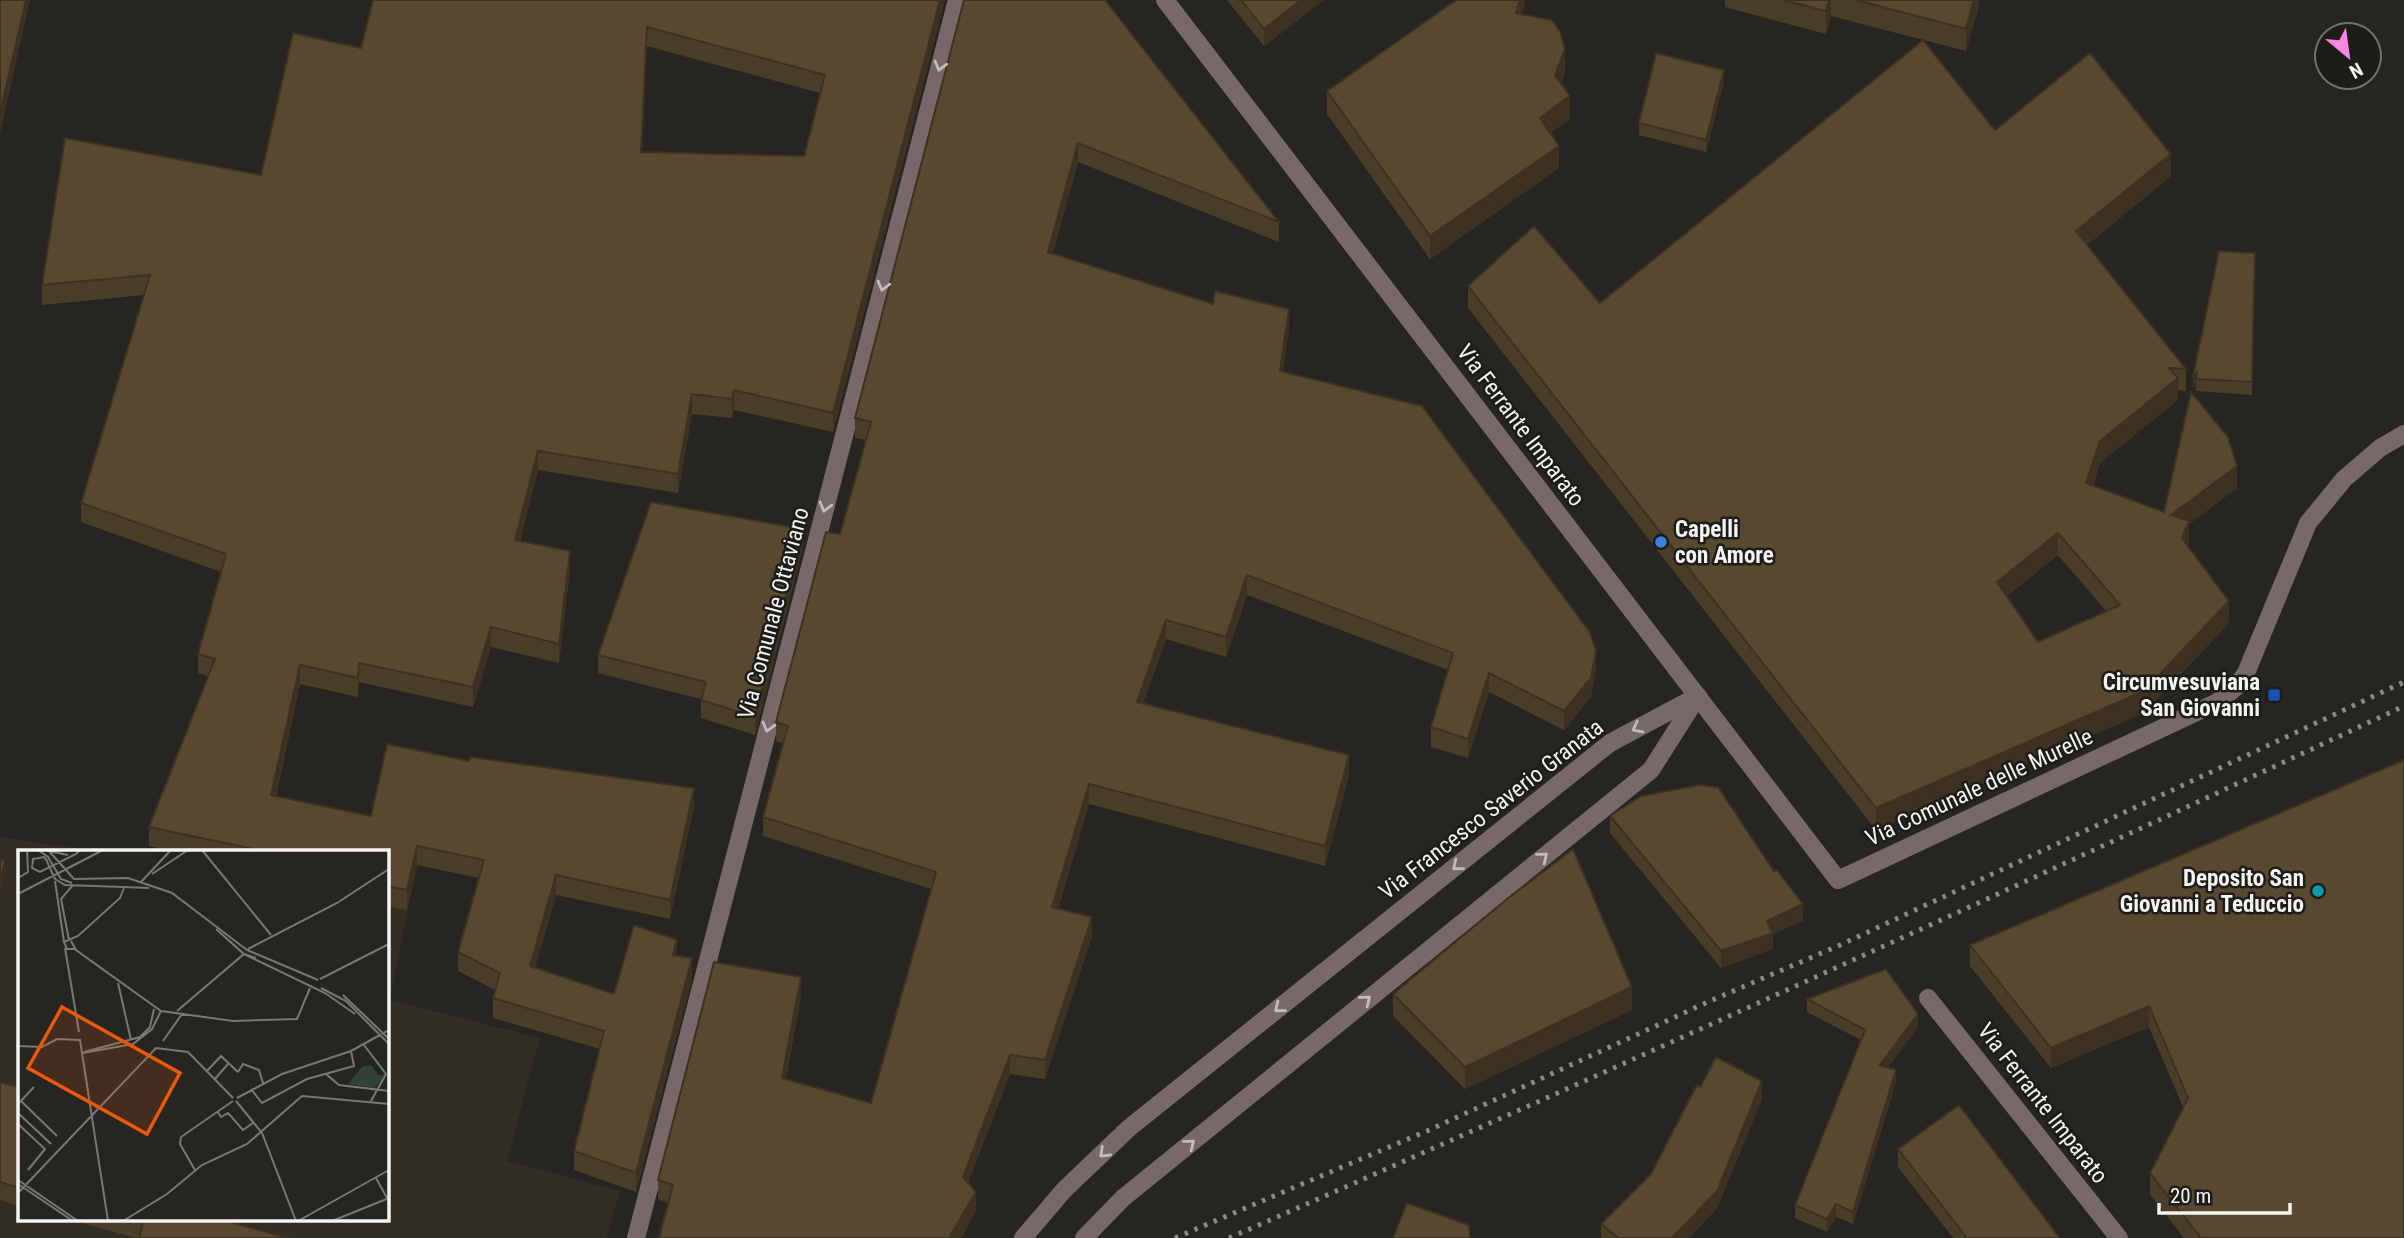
<svg xmlns="http://www.w3.org/2000/svg" width="2404" height="1238" font-family="'Roboto Condensed',sans-serif">
<rect width="100%" height="100%" fill="#272522"/>
<path fill="#322d25" d="M 0,837 L 94,851 L 19,851 L 19,1219 L 387,1219 L 387,901 L 409,904 L 390,1000 L 540,1038 L 507,1161 L 620,1191 L 607,1238 L 0,1238 Z"/>
<g fill="none" stroke-linecap="round" stroke-linejoin="round">
<g stroke="#786969" stroke-width="18">
<path d="M 1165,0 L 1838,880 L 2218,702 L 2236,687 L 2246,673 L 2308,523 L 2344,479 L 2380,448 L 2404,434"/>
<path d="M 1928,998 L 2119,1238"/>
<path d="M 636,1238 L 957,0"/>
<path d="M 1023,1238 L 1064,1190 L 1129,1128 L 1610,743 L 1698,696"/>
<path d="M 1084,1238 L 1123,1198 L 1651,770 L 1696,699"/>
</g>
<g stroke="#8b8a87" stroke-width="5" stroke-dasharray="3.5 7" stroke-linecap="butt">
<path d="M 1175,1238 L 1427,1131 L 1710,1001 L 1838,946 L 2404,682"/>
<path d="M 1229,1238 C 1623,1066 2015,888 2404,706"/>
</g>
</g>
<g fill="#4b3e28" fill-rule="evenodd">
<path d="M 373,0 L 945,0 L 833,432 L 734,410 L 732,418 L 692,414 L 678,493 L 538,470 L 520,541 L 570,570 L 559,663 L 491,647 L 473,707 L 359,682 L 358,697 L 300,684 L 276,796 L 371,816 L 694,807 L 670,919 L 556,895 L 535,968 L 614,994 L 677,956 L 692,978 L 636,1192 L 574,1170 L 574,1151 L 600,1049 L 493,1018 L 493,998 L 495,990 L 458,971 L 458,952 L 479,878 L 417,865 L 407,910 L 387,906 L 387,851 L 172,851 L 149,846 L 149,827 L 208,676 L 198,673 L 198,654 L 221,572 L 81,522 L 81,503 L 144,295 L 42,305 L 42,285 L 261,175 L 361,48 ZM 647,46 L 820,93 L 804,156 L 642,152 Z"/>
<path d="M 964,0 L 1279,222 L 1279,242 L 1078,162 L 1053,253 L 1289,329 L 1283,371 L 1596,669 L 1591,697 L 1564,730 L 1489,692 L 1468,758 L 1431,747 L 1431,727 L 1448,670 L 1247,595 L 1226,657 L 1166,639 L 1143,704 L 1349,775 L 1325,866 L 1089,804 L 1058,909 L 1092,936 L 1045,1079 L 1010,1074 L 968,1183 L 976,1211 L 961,1238 L 659,1238 L 668,1203 L 658,1199 L 658,1180 L 801,996 L 786,1079 L 871,1103 L 931,889 L 763,836 L 763,817 L 783,743 L 776,741 L 776,722 L 840,534 L 866,440 L 855,438 L 855,418 Z"/>
<path d="M 1227,0 L 1324,0 L 1264,46 Z"/>
<path d="M 1525,0 L 1522,14 L 1565,72 L 1561,83 L 1570,119 L 1550,133 L 1559,168 L 1430,259 L 1327,114 L 1327,91 Z"/>
<path d="M 1725,0 L 1979,0 L 1979,5 L 1966,51 L 1831,16 L 1826,34 L 1725,7 Z"/>
<path d="M 1724,82 L 1706,152 L 1639,135 L 1639,123 Z"/>
<path d="M 1995,130 L 2171,176 L 2087,245 L 2186,369 L 2186,391 L 2178,390 L 2178,400 L 2100,463 L 2093,486 L 2164,512 L 2237,488 L 2189,524 L 2188,546 L 2229,623 L 2144,713 L 1876,830 L 1468,308 L 1468,286 L 1600,303 ZM 2058,555 L 2106,611 L 2038,642 L 2007,596 Z"/>
<path d="M 2255,253 L 2252,395 L 2196,391 L 2196,386 L 2193,388 L 2193,376 Z"/>
<path d="M 803,547 L 755,735 L 701,718 L 701,699 L 598,673 L 598,655 Z"/>
<path d="M 2404,760 L 2404,1238 L 2184,1238 L 2150,1194 L 2150,1173 L 2183,1107 L 2149,1027 L 2051,1068 L 1970,966 L 1970,945 Z"/>
<path d="M 1610,816 L 1803,921 L 1773,934 L 1773,949 L 1721,968 L 1610,833 Z"/>
<path d="M 1393,994 L 1632,1010 L 1465,1089 L 1393,1016 Z"/>
<path d="M 1807,999 L 1918,1027 L 1888,1067 L 1896,1082 L 1853,1224 L 1836,1217 L 1827,1232 L 1795,1218 L 1795,1205 L 1861,1040 L 1807,1012 Z"/>
<path d="M 0,1082 L 19,1087 L 19,1206 L 0,1200 Z"/>
<path d="M 1700,1087 L 1762,1099 L 1717,1208 L 1689,1238 L 1601,1238 L 1601,1224 L 1651,1174 Z"/>
<path d="M 1898,1149 L 2060,1238 L 1953,1238 L 1898,1167 Z"/>
<path d="M 67,1219 L 219,1219 L 289,1238 L 137,1238 Z"/>
</g>
<g fill="#3d3221">
<path d="M 26,0 L 30,0 L 0,134 L 0,114 Z"/>
<path d="M 940,0 L 945,0 L 833,432 L 833,413 Z"/>
<path d="M 1301,0 L 1324,0 L 1264,46 L 1264,29 Z"/>
<path d="M 1520,0 L 1525,0 L 1525,4 L 1516,36 L 1516,13 Z"/>
<path d="M 1829,0 L 1831,0 L 1831,16 L 1826,34 L 1826,11 Z"/>
<path d="M 1974,0 L 1979,0 L 1979,5 L 1966,51 L 1966,29 Z"/>
<path d="M 647,27 L 647,46 L 641,171 L 641,152 Z"/>
<path d="M 1565,49 L 1565,72 L 1555,98 L 1555,75 Z"/>
<path d="M 1724,70 L 1724,82 L 1706,152 L 1706,140 Z"/>
<path d="M 1570,96 L 1570,119 L 1540,140 L 1540,118 Z"/>
<path d="M 1078,143 L 1078,162 L 1048,271 L 1048,252 Z"/>
<path d="M 1559,146 L 1559,168 L 1430,259 L 1430,236 Z"/>
<path d="M 2171,154 L 2171,176 L 2076,254 L 2076,231 Z"/>
<path d="M 1289,309 L 1289,329 L 1280,390 L 1280,371 Z"/>
<path d="M 2197,372 L 2196,386 L 2193,388 L 2193,376 Z"/>
<path d="M 2178,378 L 2178,400 L 2100,463 L 2086,505 L 2086,483 L 2100,441 Z"/>
<path d="M 734,390 L 734,410 L 732,418 L 732,399 Z"/>
<path d="M 692,394 L 692,414 L 678,493 L 678,474 Z"/>
<path d="M 538,451 L 538,470 L 515,559 L 515,540 Z"/>
<path d="M 2237,466 L 2237,488 L 2189,524 L 2189,543 L 2182,561 L 2171,515 Z"/>
<path d="M 803,529 L 803,547 L 755,735 L 755,717 Z"/>
<path d="M 2058,533 L 2058,555 L 1997,604 L 1997,582 Z"/>
<path d="M 570,551 L 570,570 L 559,663 L 559,644 Z"/>
<path d="M 1247,575 L 1247,595 L 1226,657 L 1226,637 Z"/>
<path d="M 2229,601 L 2229,623 L 2144,713 L 1876,830 L 1876,808 Z"/>
<path d="M 1166,620 L 1166,639 L 1137,722 L 1137,702 Z"/>
<path d="M 491,627 L 491,647 L 473,707 L 473,687 Z"/>
<path d="M 1596,650 L 1596,669 L 1591,697 L 1564,730 L 1564,711 Z"/>
<path d="M 359,663 L 359,682 L 358,697 L 358,678 Z"/>
<path d="M 300,665 L 300,684 L 271,814 L 271,795 Z"/>
<path d="M 1489,673 L 1489,692 L 1468,758 L 1468,739 Z"/>
<path d="M 1349,755 L 1349,775 L 1325,866 L 1325,846 Z"/>
<path d="M 1089,784 L 1089,804 L 1052,927 L 1052,907 Z"/>
<path d="M 694,788 L 694,807 L 670,919 L 670,900 Z"/>
<path d="M 417,846 L 417,865 L 407,910 L 407,890 Z"/>
<path d="M 5,861 L 5,873 L 0,893 L 0,880 Z"/>
<path d="M 556,875 L 556,895 L 530,986 L 530,966 Z"/>
<path d="M 1803,904 L 1803,921 L 1773,934 L 1773,949 L 1721,968 L 1721,951 L 1767,921 Z"/>
<path d="M 1092,917 L 1092,936 L 1045,1079 L 1045,1060 Z"/>
<path d="M 677,940 L 677,959 L 673,955 Z"/>
<path d="M 692,958 L 692,978 L 636,1192 L 636,1173 Z"/>
<path d="M 801,977 L 801,996 L 782,1097 L 782,1078 Z"/>
<path d="M 1632,987 L 1632,1010 L 1465,1089 L 1465,1067 Z"/>
<path d="M 2149,1006 L 2149,1027 L 2051,1068 L 2051,1048 Z"/>
<path d="M 1918,1014 L 1918,1027 L 1880,1078 L 1880,1065 Z"/>
<path d="M 1010,1055 L 1010,1074 L 963,1196 L 963,1177 Z"/>
<path d="M 1896,1070 L 1896,1082 L 1853,1224 L 1853,1212 Z"/>
<path d="M 1762,1081 L 1762,1099 L 1717,1208 L 1689,1238 L 1672,1238 Z"/>
<path d="M 976,1192 L 976,1211 L 961,1238 L 949,1238 Z"/>
<path d="M 1836,1204 L 1836,1217 L 1827,1232 L 1827,1219 Z"/>
</g>
<g fill="#57482f" stroke="#3d3221" stroke-width="2" fill-rule="evenodd">
<path d="M 0,0 L 26,0 L 0,114 Z"/>
<path d="M 373,0 L 940,0 L 833,413 L 734,390 L 732,399 L 692,394 L 678,474 L 538,451 L 515,540 L 570,551 L 559,644 L 491,627 L 473,687 L 359,663 L 358,678 L 300,665 L 271,795 L 371,816 L 387,744 L 469,761 L 471,757 L 694,788 L 670,900 L 556,875 L 530,966 L 614,994 L 634,925 L 677,940 L 673,955 L 692,958 L 636,1173 L 574,1151 L 604,1031 L 493,998 L 500,973 L 458,952 L 484,860 L 417,846 L 407,890 L 387,886 L 387,851 L 263,851 L 149,827 L 215,659 L 198,654 L 226,554 L 81,503 L 150,275 L 42,285 L 65,138 L 261,175 L 293,33 L 361,48 ZM 647,27 L 825,75 L 804,156 L 641,152 Z"/>
<path d="M 964,0 L 1105,0 L 1279,222 L 1078,143 L 1048,252 L 1213,304 L 1215,291 L 1289,309 L 1280,371 L 1422,406 L 1589,631 L 1596,650 L 1591,678 L 1564,711 L 1489,673 L 1468,739 L 1431,727 L 1453,653 L 1247,575 L 1226,637 L 1166,620 L 1137,702 L 1349,755 L 1325,846 L 1089,784 L 1052,907 L 1092,917 L 1045,1060 L 1010,1055 L 963,1177 L 976,1192 L 949,1238 L 659,1238 L 673,1185 L 658,1180 L 714,962 L 801,977 L 782,1078 L 871,1103 L 936,872 L 763,817 L 788,726 L 776,722 L 826,532 L 840,534 L 871,422 L 855,418 Z"/>
<path d="M 1241,0 L 1301,0 L 1264,29 Z"/>
<path d="M 1456,0 L 1520,0 L 1516,13 L 1552,20 L 1560,31 L 1565,49 L 1555,75 L 1570,96 L 1540,118 L 1559,146 L 1430,236 L 1327,91 Z"/>
<path d="M 1783,0 L 1829,0 L 1826,11 Z"/>
<path d="M 1856,0 L 1974,0 L 1966,29 Z"/>
<path d="M 1923,40 L 1995,130 L 2090,53 L 2171,154 L 2076,231 L 2186,369 L 2169,368 L 2178,378 L 2100,441 L 2086,483 L 2164,512 L 2191,392 L 2228,437 L 2237,466 L 2171,515 L 2189,521 L 2182,538 L 2229,601 L 2144,691 L 1876,808 L 1468,286 L 1534,226 L 1600,303 ZM 2058,533 L 2120,605 L 2038,642 L 1997,582 Z"/>
<path d="M 1656,53 L 1724,70 L 1706,140 L 1639,123 Z"/>
<path d="M 2219,251 L 2255,253 L 2252,382 L 2196,379 L 2197,372 L 2193,376 Z"/>
<path d="M 651,502 L 803,529 L 755,717 L 701,700 L 706,682 L 598,655 Z"/>
<path d="M 2404,760 L 2404,1238 L 2201,1238 L 2150,1173 L 2188,1098 L 2149,1006 L 2051,1048 L 1970,945 Z"/>
<path d="M 1699,785 L 1718,787 L 1774,871 L 1777,870 L 1803,904 L 1767,921 L 1773,933 L 1721,951 L 1610,816 L 1641,796 Z"/>
<path d="M 1573,849 L 1632,987 L 1465,1067 L 1393,994 L 1507,899 Z"/>
<path d="M 0,859 L 5,861 L 0,880 Z"/>
<path d="M 1886,969 L 1918,1014 L 1880,1065 L 1896,1070 L 1853,1212 L 1836,1204 L 1827,1219 L 1795,1205 L 1865,1030 L 1807,999 Z"/>
<path d="M 1716,1057 L 1762,1081 L 1717,1191 L 1672,1238 L 1619,1238 L 1601,1224 L 1651,1174 L 1697,1085 L 1700,1087 Z"/>
<path d="M 0,1082 L 19,1087 L 19,1188 L 0,1182 Z"/>
<path d="M 1959,1105 L 2060,1238 L 1967,1238 L 1898,1149 Z"/>
<path d="M 1407,1203 L 1469,1225 L 1470,1238 L 1393,1238 Z"/>
<path d="M 133,1219 L 219,1219 L 289,1238 L 139,1238 L 143,1222 Z"/>
</g>
<defs><path id="oneway-chevron" d="M-2-3.5L2.5 0L-2 3.5" fill="none" stroke-width="1.6" stroke-linecap="round" stroke-linejoin="round" transform="scale(1.75)"/></defs>
<g stroke="#c3bcbb">
<use href="#oneway-chevron" transform="translate(940 66) rotate(105)"/>
<use href="#oneway-chevron" transform="translate(883 286) rotate(105)"/>
<use href="#oneway-chevron" transform="translate(825 507) rotate(105)"/>
<use href="#oneway-chevron" transform="translate(768 727) rotate(105)"/>
<use href="#oneway-chevron" transform="translate(1637 728) rotate(152)"/>
<use href="#oneway-chevron" transform="translate(1543 857) rotate(-39)"/>
<use href="#oneway-chevron" transform="translate(1457 866) rotate(141)"/>
<use href="#oneway-chevron" transform="translate(1366 1000) rotate(-39)"/>
<use href="#oneway-chevron" transform="translate(1279 1008) rotate(141)"/>
<use href="#oneway-chevron" transform="translate(1190 1144) rotate(-39)"/>
<use href="#oneway-chevron" transform="translate(1104 1153) rotate(136)"/>
</g>
<circle fill="#3f7fe0" stroke="#1d1c19" stroke-width="2.5" cx="1661" cy="542" r="7"/>
<rect fill="#1a4fb4" stroke="#1d1c19" stroke-width="2.5" x="2267" y="688" width="14" height="14" rx="3.5"/>
<circle fill="#0f9aa8" stroke="#1d1c19" stroke-width="2.5" cx="2318" cy="891" r="7"/>
<g text-anchor="middle" stroke-width="5" stroke-linejoin="round" paint-order="stroke">
<g font-size="23" fill="#f5f4f2" stroke="#1d1c19">
<text transform="translate(1521 425) rotate(53)" y="8">Via Ferrante Imparato</text>
<text transform="translate(773 613) rotate(-75)" y="8">Via Comunale Ottaviano</text>
<text transform="translate(1979 787) rotate(-25)" y="8">Via Comunale delle Murelle</text>
<text transform="translate(1491 809) rotate(-38)" y="8">Via Francesco Saverio Granata</text>
<text transform="translate(2043 1103) rotate(52)" y="8">Via Ferrante Imparato</text>
</g>
<g font-size="23" font-weight="bold" fill="#f5f4f2" stroke="#1d1c19" text-anchor="end">
<text x="1675" y="537" text-anchor="start">Capelli<tspan x="1675" dy="26">con Amore</tspan></text>
<text x="2260" y="690">Circumvesuviana<tspan x="2260" dy="26">San Giovanni</tspan></text>
<text x="2304" y="886">Deposito San<tspan x="2304" dy="26">Giovanni a Teduccio</tspan></text>
</g>
</g>
<g transform="translate(18 850)">
<rect width="371" height="371" fill="#272522"/>
<path d="M 353,215 L 361,226 L 367,224 L 357,238 L 330,234 L 344,217 Z" fill="#314339"/>
<path fill="none" stroke="#797875" stroke-width="2" d="M 20,0 L 30,7 L 43,29 L 54,33M 26,0 L 50,5M 30,0 L 56,29 L 110,28 L 154,43 L 229,100 L 300,130M 184,0 L 253,85M 134,24 L 170,0M 0,28 L 10,22 L 9,0M 37,29 L 47,35 L 105,37M 37,29 L 30,14 L 29,11 L 26,7 L 15,9 L 14,18 L 22,22 L 58,4 L 62,0M 37,31 L 46,92M 122,33 L 153,0M 105,37 L 131,38M 0,44 L 85,0M 198,79 L 226,104 L 238,108M 51,90 L 43,49 L 55,35M 53,91 L 58,100 L 143,161 L 215,171 L 279,169 L 292,138M 47,98 L 61,182M 57,99 L 49,99 L 46,92 L 60,86 L 102,48 L 106,38M 230,99 L 319,53 L 371,19M 302,129 L 371,94M 100,133 L 113,190M 303,138 L 328,151 L 371,194M 325,145 L 371,189M 159,161 L 226,104 L 307,143 L 337,164M 145,191 L 164,164M 346,195 L 368,224 L 353,251M 0,196 L 24,197 L 39,189 L 62,190 L 90,371M 66,202 L 122,187 L 132,177 L 136,159M 65,203 L 115,194 L 134,179 L 143,161M 189,221 L 203,206 L 220,222M 220,222 L 225,214 L 241,220 L 245,233M 308,224 L 321,235 L 371,241M 196,230 L 210,214M 233,239 L 244,253 L 289,229 L 336,216 L 333,201M 219,248 L 264,224 L 333,201 L 371,180M 3,251 L 39,286M 218,251 L 244,283 L 278,371M 0,254 L 16,237M 199,261 L 203,267 L 210,263 L 225,280 L 235,273M 0,263 L 33,294M 0,274 L 27,299 L 10,320M 177,320 L 162,294 L 163,287 L 215,251M 358,328 L 369,348M 0,330 L 60,371M 0,334 L 55,371M 0,343 L 138,198 L 170,202 L 215,248M 105,371 L 149,344 L 184,315 L 229,294 L 284,246 L 371,254M 280,371 L 371,320M 314,371 L 371,348"/>
<path fill="#e8590c" fill-opacity="0.15" stroke="#e8590c" stroke-width="3.5" d="M 44,157 L 162,223 L 129,284 L 10,218 Z"/>
<rect width="371" height="371" fill="none" stroke="#f5f4f2" stroke-width="3.5"/>
</g>
<g transform="translate(2348 56) rotate(151)"><circle r="33" fill="#1d1c19" stroke="#737270" stroke-width="2"/>
<path d="M0-5L12 26L0 18L-12 26Z" fill="#fc86e3"/>
<text y="-10" font-size="19" font-weight="bold" text-anchor="middle" fill="#f5f4f2">N</text>
</g>
<path d="M2159 1203v10h131v-10" fill="none" stroke="#f5f4f2" stroke-width="3.5"/>
<text x="2170" y="1203" font-size="21" fill="#f5f4f2" stroke="#1d1c19" stroke-width="5" paint-order="stroke">20 m</text>
</svg>
